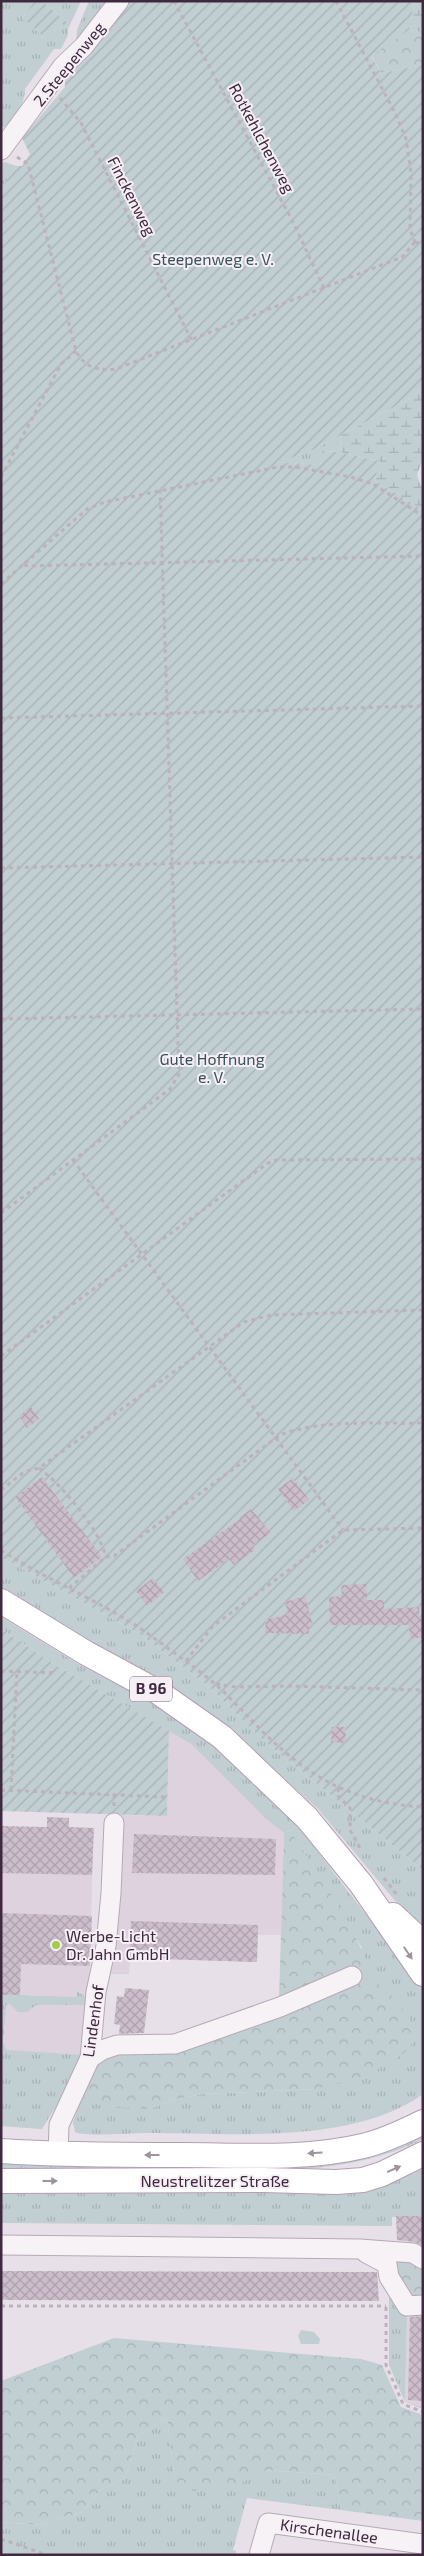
<svg xmlns="http://www.w3.org/2000/svg" width="424" height="2556" font-family="'Exo 2',sans-serif">
<defs>
<pattern id="grass-tufts" width="24" height="20" patternUnits="userSpaceOnUse" patternTransform="scale(1.25)"><rect width="24" height="20" fill="#c1cfd2"/><path d="M3 7l-1-3M5 7V3M7 7l1-3M15 17l-1-3M17 17v-4M19 17l1-3" fill="none" stroke="#a7b2b5"/></pattern>
<pattern id="forest-crowns" width="20" height="18" patternUnits="userSpaceOnUse" patternTransform="scale(1.25)"><rect width="20" height="18" fill="#c1cfd2"/><path d="M2 6a3 3 0 1 1 6 0M12 15a3 3 0 1 1 6 0" fill="none" stroke="#a7b2b5"/></pattern>
<pattern id="wetland-marsh" width="20" height="14" patternUnits="userSpaceOnUse" patternTransform="scale(1.25)"><rect width="20" height="14" fill="#c1cfd2"/><path d="M1 5h8M5 5V1M11 12h8M15 12V8" fill="none" stroke="#a7b2b5"/></pattern>
<pattern id="garden-furrows" width="10" height="10" patternUnits="userSpaceOnUse" patternTransform="scale(1.25)"><rect width="10" height="10" fill="#c1cfd2"/><path d="M-1 1l2-2M0 10L10 0M9 11l2-2" fill="none" stroke="#a7b2b5"/></pattern>
<pattern id="building-cross-hatch" width="8" height="8" patternUnits="userSpaceOnUse" patternTransform="scale(1.25)"><rect width="8" height="8" fill="#cbbdca"/><path d="M0 0l8 8M0 8l8-8" fill="none" stroke="#afa2af"/></pattern>
</defs>
<rect width="100%" height="100%" fill="#e8e0e8"/>
<g fill="#ddd2dd">
<path d="M 169,1731 L 191,1744 L 266,1819 L 284,1833 L 281,1935 L 258,1935 L 257,1962 L 130,1958 L 129,1974 L 108,1974 L 120,1905 L 121,1815 L 167,1816 Z"/>
<path d="M 1,1850 L 93,1852 L 90,1966 L 82,2055 L 42,2129 L 1,2126 Z"/>
<path d="M 423,2310 L 423,2407 L 405,2402 L 407,2314 Z"/>
</g>
<g fill="url(#grass-tufts)">
<path d="M 1,1 L 35,1 L 22,18 L 47,40 L 60,22 L 68,29 L 68,35 L 61,49 L 54,49 L 25,89 C 25,102 14,125 1,128 Z"/>
<path d="M 42,1 L 81,1 L 70,25 Z"/>
<path d="M 89,1 L 114,1 L 76,42 L 77,30 Z"/>
<path d="M 5,162 L 16,166 L 1,189 L 1,163 Z"/>
<path d="M 341,435 L 340,452 L 324,451 L 320,465 L 278,462 L 315,449 Z"/>
<path d="M 1,1557 L 138,1633 L 207,1685 L 263,1740 L 423,1870 L 423,1934 L 318,1809 L 229,1729 L 1,1588 Z"/>
<path d="M 1,1617 L 80,1665 L 152,1703 L 218,1749 L 278,1805 L 298,1826 L 423,1989 L 423,2094 C 353,2145 231,2133 147,2133 C 132,2133 87,2137 75,2132 L 73,2122 L 83,2095 L 149,2109 L 177,2099 L 202,2094 L 316,2089 L 356,1980 L 353,1971 L 362,1948 L 290,1830 L 284,1833 L 266,1819 L 191,1744 L 54,1664 L 1,1629 Z"/>
<path d="M 77,1991 L 88,1999 L 87,2005 L 36,2005 L 27,2012 L 18,2012 L 10,2004 L 6,2005 L 3,2042 L 7,2050 L 82,2055 L 70,2084 L 42,2129 L 1,2126 L 1,1995 L 77,1997 Z"/>
<path d="M 423,2133 L 423,2139 C 349,2176 264,2171 184,2171 C 123,2171 62,2171 1,2171 L 1,2160 L 56,2165 Z"/>
<path d="M 423,2169 L 423,2216 L 392,2217 L 392,2226 L 1,2223 L 1,2190 L 384,2185 Z"/>
<path d="M 389,2287 L 407,2314 L 405,2402 L 423,2407 L 423,2409 L 405,2402 L 389,2365 Z"/>
<path d="M 167,2417 L 175,2481 L 230,2488 L 265,2470 L 335,2475 L 341,2510 L 247,2498 L 233,2550 L 236,2551 L 236,2555 L 1,2555 L 1,2522 L 40,2525 L 82,2512 L 100,2490 L 125,2479 L 138,2436 Z"/>
</g>
<g fill="url(#forest-crowns)">
<path d="M 409,30 L 423,32 L 423,65 L 381,73 L 371,55 Z"/>
<path d="M 290,1830 L 348,1921 L 366,1959 L 364,1964 L 353,1971 L 279,1999 L 284,1833 Z"/>
<path d="M 370,1979 C 392,1992 406,2010 416,2033 L 410,2048 L 391,2063 L 360,2077 L 316,2089 L 202,2094 L 177,2099 L 149,2109 L 105,2107 L 87,2101 L 83,2095 L 96,2062 L 104,2055 L 356,1980 Z"/>
<path d="M 397,2257 L 423,2265 L 423,2297 L 412,2299 L 393,2276 L 393,2259 Z"/>
<path d="M 114,2338 L 361,2359 L 382,2365 L 401,2407 L 423,2415 L 423,2521 L 341,2510 L 335,2475 L 266,2470 L 230,2488 L 193,2491 L 175,2481 L 167,2417 L 138,2436 L 125,2479 L 100,2490 L 82,2512 L 40,2525 L 1,2522 L 1,2381 Z"/>
</g>
<g fill="url(#wetland-marsh)">
<path d="M 415,1 L 423,1 L 423,32 L 421,32 L 409,30 Z"/>
<path d="M 423,386 L 423,458 L 417,475 L 423,491 L 423,510 L 374,480 L 381,462 L 340,452 L 341,435 L 413,397 Z"/>
</g>
<path fill="#c1cfd2" d="M 301,2330 L 314,2332 L 320,2339 L 319,2344 L 301,2344 L 298,2336 Z"/>
<g fill="url(#garden-furrows)">
<path d="M 35,1 L 42,1 L 70,25 L 68,29 L 60,22 L 47,40 L 22,18 Z"/>
<path d="M 128,1 L 415,1 L 409,30 L 371,56 L 381,73 L 423,65 L 423,386 L 413,397 L 341,435 L 315,449 L 280,462 L 320,465 L 323,451 L 340,452 L 381,462 L 374,480 L 423,510 L 423,1870 L 263,1740 L 207,1685 L 138,1633 L 1,1557 L 1,189 L 16,166 L 22,166 L 30,154 L 22,138 L 65,87 L 65,81 Z"/>
<path d="M 1,1629 L 54,1664 L 169,1731 L 167,1816 L 1,1811 Z"/>
</g>
<g fill="url(#building-cross-hatch)">
<path d="M 31,1407 L 39,1419 L 27,1428 L 19,1416 Z"/>
<path d="M 42,1477 L 102,1557 L 74,1578 L 15,1497 Z"/>
<path d="M 293,1478 L 309,1500 L 294,1511 L 278,1489 Z"/>
<path d="M 251,1509 L 271,1533 L 252,1546 L 255,1550 L 234,1565 L 229,1559 L 198,1581 L 183,1559 L 240,1519 L 239,1518 Z"/>
<path d="M 153,1578 L 164,1592 L 147,1606 L 136,1591 Z"/>
<path d="M 366,1584 L 367,1600 L 384,1600 L 384,1609 L 419,1607 L 420,1619 L 423,1618 L 423,1638 L 410,1638 L 409,1625 L 330,1625 L 329,1597 L 342,1596 L 341,1585 Z"/>
<path d="M 305,1596 L 313,1626 L 309,1626 L 309,1634 L 265,1633 L 266,1620 L 288,1614 L 285,1602 Z"/>
<path d="M 332,1727 L 346,1727 L 345,1743 L 331,1742 Z"/>
<path d="M 47,1817 L 69,1818 L 69,1827 L 94,1828 L 92,1875 L 1,1873 L 1,1826 L 47,1827 Z"/>
<path d="M 134,1834 L 276,1839 L 275,1875 L 132,1873 Z"/>
<path d="M 1,1913 L 92,1916 L 90,1966 L 21,1964 L 20,1995 L 1,1995 Z"/>
<path d="M 131,1921 L 258,1925 L 257,1962 L 129,1958 Z"/>
<path d="M 125,1988 L 149,1990 L 144,2033 L 119,2034 L 120,2025 L 114,2024 L 117,1996 L 124,1997 Z"/>
<path d="M 396,2216 L 423,2216 L 423,2246 L 414,2242 L 397,2240 Z"/>
<path d="M 1,2271 L 377,2272 L 379,2301 L 1,2300 Z"/>
<path d="M 423,2316 L 423,2401 L 408,2400 L 410,2317 Z"/>
</g>
<g fill="none" stroke-linecap="round" stroke-linejoin="round">
<defs>
<g id="minor">
<path d="M 1,150 L 63,66 L 84,46 L 119,1"/>
<path d="M 90,2058 L 102,2050 L 117,2045 L 175,2044 L 280,2007 L 352,1976"/>
<path d="M 58,2155 L 59,2125 L 90,2058 L 96,1992 L 106,1946 L 111,1893 L 114,1823"/>
<path d="M 1,2245 L 360,2249 L 413,2253 L 423,2259"/>
<path d="M 366,2253 L 387,2264 L 389,2277 L 407,2306 L 423,2305"/>
<path d="M 259,2555 L 268,2523 L 423,2544"/>
</g>
<g id="major">
<path d="M 1,1601 L 86,1653 L 158,1692 L 222,1737 L 307,1818 L 361,1884 L 423,1974"/>
<path d="M 393,1915 L 423,1943"/>
<path d="M 1,2151 C 61,2155 121,2155 180,2155 C 240,2155 304,2160 363,2146 C 384,2141 403,2132 423,2122"/>
<path d="M 1,2181 L 263,2180 L 336,2182 L 363,2180 L 382,2174 L 423,2154"/>
</g>
</defs>
<use href="#minor" stroke="#b5a9b5" stroke-width="21"/>
<use href="#major" stroke="#b49fb3" stroke-width="26"/>
<g stroke="#bcb2bb" stroke-width="3" stroke-dasharray="4 4" stroke-linecap="butt">
<path d="M 174,1 L 293,222 L 324,288"/>
<path d="M 336,1 L 396,115 L 406,139 L 411,172 L 410,229 L 415,242"/>
<path d="M 60,98 L 81,123 L 192,341"/>
<path d="M 17,157 L 28,164 L 30,172 L 76,351 C 85,368 98,371 116,369 L 402,257 L 415,242"/>
<path d="M 415,242 L 423,244"/>
<path d="M 1,477 L 61,364 L 76,351"/>
<path d="M 24,565 L 29,566 L 423,556"/>
<path d="M 1,584 L 87,509 L 105,502 L 278,467 L 295,467 L 351,477 L 373,484 L 423,516"/>
<path d="M 1,718 L 423,706"/>
<path d="M 1,868 L 423,857"/>
<path d="M 1,1019 L 423,1009"/>
<path d="M 73,1160 L 343,1530"/>
<path d="M 1,1213 L 170,1089 L 179,1074 L 160,490"/>
<path d="M 1,1356 L 268,1163 L 277,1160 L 423,1159"/>
<path d="M 39,1468 C 62,1485 99,1529 106,1557"/>
<path d="M 1,1490 L 24,1472 L 39,1468 L 244,1322 L 271,1315 L 423,1310"/>
<path d="M 1,1550 C 48,1581 101,1601 147,1633 C 169,1649 192,1665 214,1683 C 232,1699 248,1717 265,1734 C 313,1780 356,1803 423,1807"/>
<path d="M 69,1588 L 106,1557 L 114,1556 L 280,1435 C 320,1419 380,1424 423,1423"/>
<path d="M 186,1661 L 213,1626 L 343,1530 L 423,1528"/>
<path d="M 1,1671 L 57,1673"/>
<path d="M 216,1684 L 236,1687 L 290,1686 L 423,1690"/>
<path d="M 339,1788 L 337,1795 L 350,1808 L 350,1830 L 360,1848"/>
<path d="M 1,1790 L 165,1797"/>
<path d="M 11,1790 L 17,1671"/>
<path d="M 114,1806 L 114,1795"/>
<path d="M 384,1878 L 397,1895"/>
<path d="M 1,2306 L 386,2306"/>
<path d="M 386,2307 L 386,2365 L 403,2404 L 423,2412"/>
<path d="M 1,2539 L 47,2555"/>
</g>
<use href="#minor" stroke="#f7f2f6" stroke-width="19"/>
<use href="#major" stroke="#fff" stroke-width="24"/>
</g>
<defs><path id="oneway-solid" d="M-6-.8H1V-3.2L6.5 0L1 3.2V.8H-6Z" transform="scale(1.25)"/></defs>
<g fill="#9f949e">
<use href="#oneway-solid" transform="translate(408 1953) rotate(56)"/>
<use href="#oneway-solid" transform="translate(315 2153) rotate(176)"/>
<use href="#oneway-solid" transform="translate(152 2155) rotate(-180)"/>
<use href="#oneway-solid" transform="translate(394 2169) rotate(-24)"/>
<use href="#oneway-solid" transform="translate(50 2181)"/>
</g>
<circle fill="#a6cb47" stroke="#f6eff6" stroke-width="2" cx="56" cy="1945" r="5"/>
<g text-anchor="middle" stroke-width="4" stroke-linejoin="round" paint-order="stroke">
<rect fill="#f6eff6" stroke="#766475" stroke-width="1" x="130" y="1676.5" width="42" height="25" rx="4"/>
<g font-size="15" font-weight="bold" fill="#3f293e">
<text x="151" y="1694">B 96</text>
</g>
<g font-size="16" fill="#3f293e" stroke="#f6eff6">
<text transform="translate(69 64) rotate(-51)" y="6">2.Steepenweg</text>
<text transform="translate(262 138) rotate(62)" y="6">Rotkehlchenweg</text>
<text transform="translate(132 196) rotate(63)" y="6">Finckenweg</text>
<text transform="translate(93 2021) rotate(-82)" y="6">Lindenhof</text>
<text x="215" y="2187">Neustrelitzer Straße</text>
<text transform="translate(329 2531) rotate(8)" y="6">Kirschenallee</text>
</g>
<g font-size="16" fill="#36525b" stroke="#f6eff6">
<text x="213" y="265">Steepenweg e. V.</text>
<text x="212" y="1065">Gute Hoffnung<tspan x="212" dy="18">e. V.</tspan></text>
</g>
<g font-size="16" fill="#3f293e" stroke="#f6eff6" text-anchor="start">
<text x="66" y="1942">Werbe-Licht<tspan x="66" dy="18">Dr. Jahn GmbH</tspan></text>
</g>
</g>
<rect width="424" height="2556" fill="none" stroke="#3f293e" stroke-width="5"/>
</svg>
